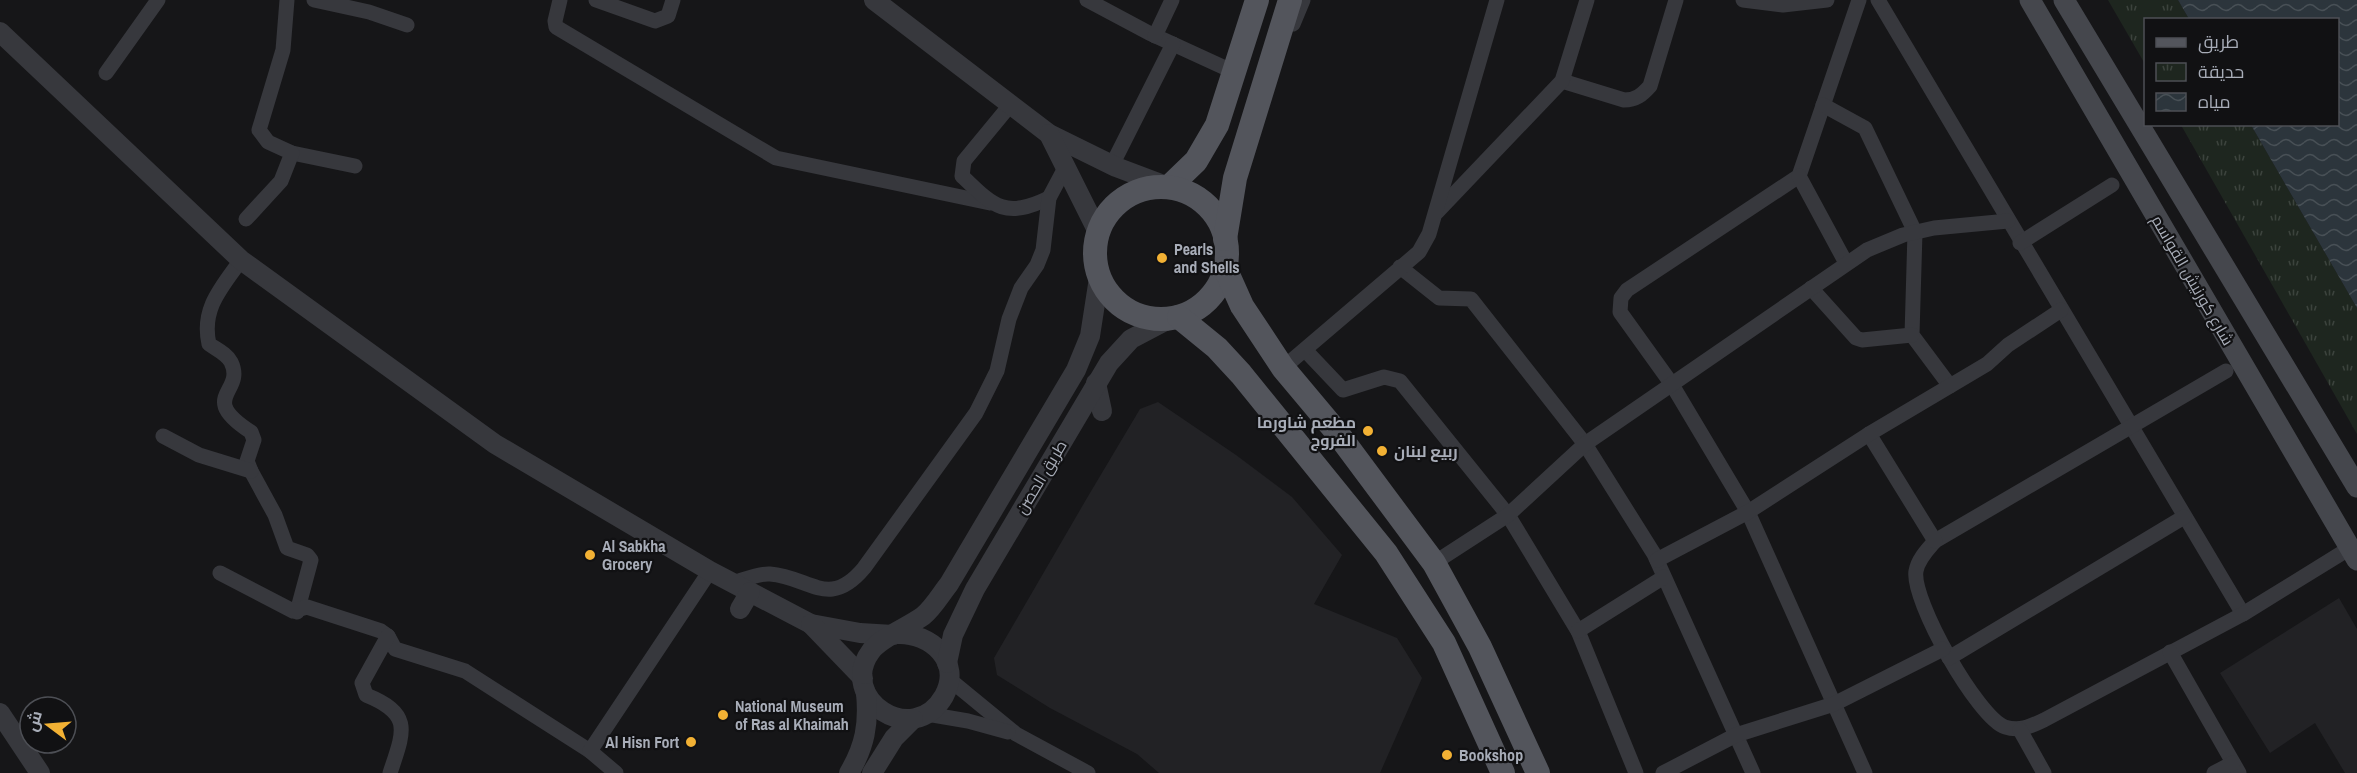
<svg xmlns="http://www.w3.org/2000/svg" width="2357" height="773" font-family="'Archivo Narrow',Cairo,sans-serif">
<defs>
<pattern id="park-tufts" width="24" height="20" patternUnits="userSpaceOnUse" patternTransform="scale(1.5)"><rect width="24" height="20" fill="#1e261f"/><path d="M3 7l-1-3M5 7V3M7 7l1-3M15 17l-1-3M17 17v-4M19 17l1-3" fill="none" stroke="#3c433d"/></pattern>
<pattern id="water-waves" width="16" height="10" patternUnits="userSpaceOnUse" patternTransform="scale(1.5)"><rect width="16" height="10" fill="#2c353c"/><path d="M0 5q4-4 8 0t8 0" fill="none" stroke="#485056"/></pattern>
</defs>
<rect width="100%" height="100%" fill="#161618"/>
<g fill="#222225">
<path d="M 1158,402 L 1236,455 L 1292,497 L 1342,555 L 1314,604 L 1397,638 L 1422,678 L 1380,773 L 1159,773 L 1137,754 L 1050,708 L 997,675 L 994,658 L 1087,498 L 1140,409 Z"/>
<path d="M 2339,598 L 2357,629 L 2357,773 L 2345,773 L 2315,723 L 2270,753 L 2220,673 Z"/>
</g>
<g fill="url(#park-tufts)">
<path d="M 2108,0 L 2178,0 L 2189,19 L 2146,20 L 2145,64 Z"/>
<path d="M 2181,125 L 2251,125 L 2357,308 L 2357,434 Z"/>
</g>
<path fill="url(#water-waves)" d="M 2178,0 L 2357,0 L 2357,308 L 2251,125 L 2338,124 L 2338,20 L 2189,19 Z"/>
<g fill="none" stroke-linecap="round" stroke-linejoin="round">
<g stroke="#37383d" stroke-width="15">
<path d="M 314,0 L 369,12 L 407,25"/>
<path d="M 560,0 L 555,21 L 556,27 L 776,158 L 990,203"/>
<path d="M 596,0 L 655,21 L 668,16 L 673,0"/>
<path d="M 1087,0 L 1149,33 L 1234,72"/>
<path d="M 1743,0 L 1783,5 L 1827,0"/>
<path d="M 1859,0 L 1799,176 L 1627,290 L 1621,298 L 1620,312 L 1671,383 L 1748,512 L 1865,773"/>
<path d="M 1878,0 L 2243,614"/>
<path d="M 1293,24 L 1303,0"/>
<path d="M 1155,36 L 1172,0"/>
<path d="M 106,73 L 158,0"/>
<path d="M 1562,81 L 1624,100 C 1636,100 1642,95 1650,86 L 1676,0"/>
<path d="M 1011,104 L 964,161 L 962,176 C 994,207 1005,219 1049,198"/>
<path d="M 1823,105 L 1865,128 L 1915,232 L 1912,335 L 1950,386"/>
<path d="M 292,153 L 355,166"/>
<path d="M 1112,165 L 1173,44"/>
<path d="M 1799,176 L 1846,263"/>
<path d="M 1437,212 L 1562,81 L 1587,0"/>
<path d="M 246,219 L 281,181 L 292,153 L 268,142 L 259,130 L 283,50 L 287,0"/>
<path d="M 2020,243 L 2112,185"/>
<path d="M 241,260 C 221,288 201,309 209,344 C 216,349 227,354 231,362 C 246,393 196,396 251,432 L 254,440 L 247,461 L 251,471 L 275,515 L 287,548 L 307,555 L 311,560 L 297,612"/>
<path d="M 1400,267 L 1439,298 L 1471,299 L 1585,444 L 1654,554 L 1753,773"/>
<path d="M 1811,288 L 1856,338 L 1862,340 L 1912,335"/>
<path d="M 1306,351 L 1343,390 L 1384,377 L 1400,381 L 1508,515 L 1578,631 L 1636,773"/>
<path d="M 1283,368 L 1419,252 L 1429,234 L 1497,0"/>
<path d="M 2226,371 L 1935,541 C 1928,549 1918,559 1916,571 C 1911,600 1978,718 2005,727 C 2020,732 2031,726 2044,720 L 2243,614 L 2350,548"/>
<path d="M 1869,434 L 1935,541"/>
<path d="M 163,436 L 199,455 L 251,471"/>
<path d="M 1657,560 L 1748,512 L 1869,434 L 1987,364 L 2008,345 L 2061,310"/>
<path d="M 1434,563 L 1508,515 L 1585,444 L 1867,250 L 1903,235 L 1934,228 L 2008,221"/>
<path d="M 220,573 L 293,611 L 307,607 L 381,631 L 388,636 L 395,649 L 465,671 L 590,751"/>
<path d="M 733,583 C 744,580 758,573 770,574 C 810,577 829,610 864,568 L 976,413 L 997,371 L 1009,319 L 1021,288 L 1037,265 L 1043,250 L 1049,198 L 1066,166"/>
<path d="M 1578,631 L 1664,577"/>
<path d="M 388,636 L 362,683 L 366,695 C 413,714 404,731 390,773"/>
<path d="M 2170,652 L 2239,773"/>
<path d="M 1949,658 L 2184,517"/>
<path d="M 949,679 L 1016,734 L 1088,773"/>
<path d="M 927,714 L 968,721 L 1008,732"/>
<path d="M 2020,730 L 2044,773"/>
<path d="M 616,773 L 590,751 L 710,571"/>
<path d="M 1663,773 L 1736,735 L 1834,704 L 1943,649"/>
<path d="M 2214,773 L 2233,763"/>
</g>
<g stroke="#37383d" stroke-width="20">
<path d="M 874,0 L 1049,134 L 1116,167 L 1169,187"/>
<path d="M 0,32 L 241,260 L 495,444 L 710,571 L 811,624 L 860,633 L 893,635"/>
<path d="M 1049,134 L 1098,232"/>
<path d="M 1096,383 L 1102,411"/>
<path d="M 740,609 L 750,592"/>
<path d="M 811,624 L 863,678"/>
<path d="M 898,634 C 930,633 963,661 944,696 C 913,750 836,698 871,651 C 880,638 908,627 923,616 C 933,608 941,594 949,584 L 1076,370 L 1090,336 L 1099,278"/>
<path d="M 947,663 L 953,635 L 975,589 L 1109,363 L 1131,339 L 1169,319"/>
<path d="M 0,713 L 40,773"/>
<path d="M 849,773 C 865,746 869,724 866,693"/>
<path d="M 872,773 L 894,738 L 913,719"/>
</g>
<g stroke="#45474d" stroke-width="21">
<path d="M 2030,0 L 2357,560"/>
<path d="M 2064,0 L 2357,487"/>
</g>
<g stroke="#53555c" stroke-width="24">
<path d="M 1169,187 L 1196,161 L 1217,125 L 1257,0"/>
<circle cx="1161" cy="253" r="66"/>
<path d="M 1225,239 L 1235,178 L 1290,0"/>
<path d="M 1225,268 L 1242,306 L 1283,368 L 1335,430 L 1434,563 L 1480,647 L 1538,773"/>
<path d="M 1179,317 L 1217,348 L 1241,374 L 1386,553 L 1444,643 L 1503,773"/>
</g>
</g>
<g fill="#f2b134" stroke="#111113" stroke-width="2">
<circle cx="1162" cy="258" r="6"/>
<circle cx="1368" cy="431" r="6"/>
<circle cx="1382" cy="451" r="6"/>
<circle cx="590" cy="555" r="6"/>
<circle cx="723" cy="715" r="6"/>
<circle cx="691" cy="742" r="6"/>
<circle cx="1447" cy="755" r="6"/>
</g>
<g text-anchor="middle" stroke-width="4.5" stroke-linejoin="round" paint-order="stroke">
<g font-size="16" font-weight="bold" fill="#a8adb8" stroke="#111113" text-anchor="start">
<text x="1174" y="255">Pearls<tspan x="1174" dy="18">and Shells</tspan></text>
<text x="1356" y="428" text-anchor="end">مطعم شاورما<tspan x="1356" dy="18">الفروج</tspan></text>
<text x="1394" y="457">ربيع لبنان</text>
<text x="602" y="552">Al Sabkha<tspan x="602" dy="18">Grocery</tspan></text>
<text x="735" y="712">National Museum<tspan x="735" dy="18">of Ras al Khaimah</tspan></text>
<text x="679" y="748" text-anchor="end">Al Hisn Fort</text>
<text x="1459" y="761">Bookshop</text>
</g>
<g font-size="16" fill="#a8adb8" stroke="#111113">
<text transform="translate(2193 280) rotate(60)" y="6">شارع كورنيش القواسم</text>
<text transform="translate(1041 477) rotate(-59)" y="6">طريق الحصن</text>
</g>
</g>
<rect x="2144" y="18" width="195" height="108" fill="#111113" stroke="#4d4f55" stroke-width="1.5"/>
<rect x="2156" y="38" width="30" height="9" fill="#53555c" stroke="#4d4f55" stroke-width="1.5"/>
<text x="2198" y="48" font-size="18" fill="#a8adb8">طريق</text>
<rect x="2156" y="63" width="30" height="18" fill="url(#park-tufts)" stroke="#4d4f55" stroke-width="1.5"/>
<text x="2198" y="78" font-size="18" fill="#a8adb8">حديقة</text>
<rect x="2156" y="93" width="30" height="18" fill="url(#water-waves)" stroke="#4d4f55" stroke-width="1.5"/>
<text x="2198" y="108" font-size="18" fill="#a8adb8">مياه</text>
<g transform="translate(48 725) rotate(286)"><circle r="28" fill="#111113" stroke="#4d4f55" stroke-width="1.5"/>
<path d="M0-4.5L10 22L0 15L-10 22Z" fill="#f2b134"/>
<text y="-9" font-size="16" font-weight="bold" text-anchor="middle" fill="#a8adb8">ش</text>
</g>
</svg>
